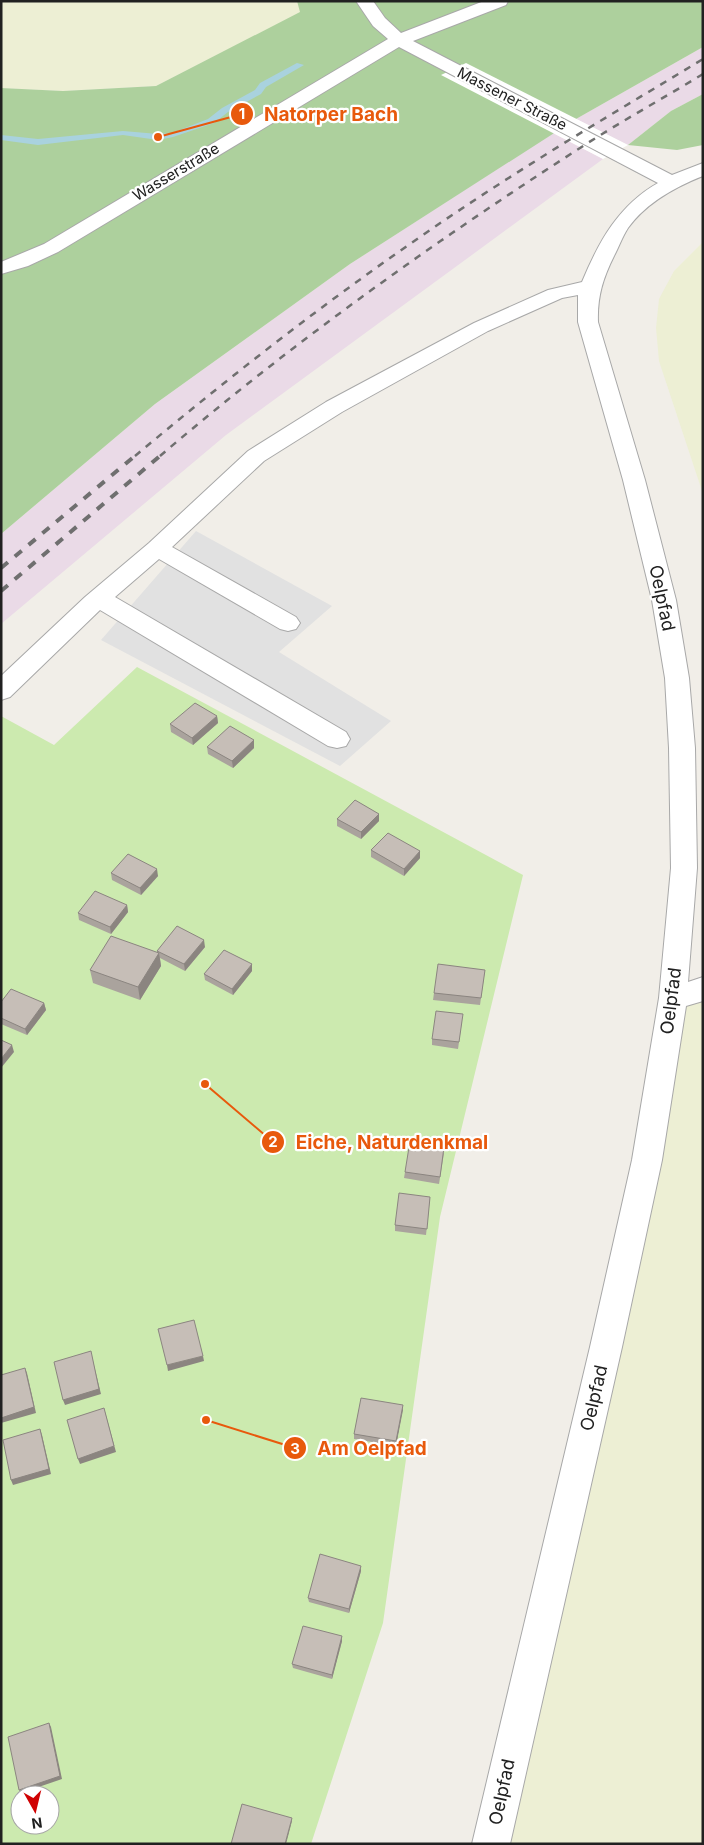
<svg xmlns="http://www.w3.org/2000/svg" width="704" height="1845" font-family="Inter,sans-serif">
<rect width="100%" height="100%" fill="#f1eee8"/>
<g fill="#eadae7">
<path d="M 703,47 L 703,94 L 671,111 L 628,145 L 576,119 Z"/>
<path d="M 553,133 L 603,159 L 226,435 L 1,624 L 1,534 L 155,404 L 350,264 Z"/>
</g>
<g fill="#edefd4">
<path d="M 1,1 L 297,1 L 301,12 L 156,86 L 63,91 L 1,88 Z"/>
<path d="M 703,242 L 703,494 L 659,361 L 656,328 L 659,299 L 674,271 Z"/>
<path d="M 703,989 L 703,1844 L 491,1844 L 673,998 Z"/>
</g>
<path fill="#cceaaf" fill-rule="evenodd" d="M 137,667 L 523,875 L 440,1217 L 383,1623 L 311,1844 L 1,1844 L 1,716 L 54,745 ZM 20,1795 L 50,1795 L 50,1825 L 20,1825 Z"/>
<g fill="#add09d">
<path d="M 297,1 L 703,1 L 703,47 L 576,119 L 350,264 L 155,404 L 1,534 L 1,88 L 63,91 L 156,86 L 300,12 Z"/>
<path d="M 703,94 L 703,145 L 677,150 L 628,145 L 671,111 Z"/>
</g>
<path fill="#e1e1e1" d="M 196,531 L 332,606 L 279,652 L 391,721 L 340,766 L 101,640 Z"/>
<path fill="#fff" d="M 466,63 L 628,145 L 603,159 L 441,75 Z"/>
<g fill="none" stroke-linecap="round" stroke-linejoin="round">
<path fill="#a9d2de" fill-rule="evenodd" d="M 297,63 L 304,65 L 266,87 L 261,94 L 228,112 L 214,123 L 173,137 L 158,140 L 123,135 L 38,145 L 1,140 L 1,135 L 38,139 L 123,131 L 158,134 L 172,133 L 208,119 L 222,108 L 255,90 L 260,83 Z"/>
<defs>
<path id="minor" d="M 356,1 L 373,1 L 385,18 L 401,33 L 484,1 L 508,1 L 506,5 L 413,41 L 672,175 L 703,163 L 703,176 C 675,187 646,203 628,228 C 622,237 619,247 614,256 C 603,278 597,297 598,322 L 645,480 L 676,600 L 689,678 L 695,748 L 697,868 L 688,982 L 703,977 L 703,1001 L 686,1006 L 662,1160 L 622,1347 L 510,1844 L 472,1844 L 590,1347 L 632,1160 L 659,998 L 671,868 L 669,748 L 665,678 L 652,600 L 623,480 L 578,322 L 578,295 L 562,298 L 488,331 L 342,412 L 264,461 L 172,547 L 296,617 L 300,623 L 296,629 L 288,631 L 280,629 L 159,559 L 115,597 L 346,732 L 350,739 L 346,746 L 337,748 L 328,746 L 100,610 L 10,697 L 1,700 L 1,676 L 85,597 L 149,543 L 248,451 L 326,402 L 474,323 L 548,290 L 582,282 C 599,241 619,205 658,183 L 399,47 L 58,252 L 28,266 L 1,274 L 1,262 L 44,244 L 388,39 L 373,26 Z"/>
</defs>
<use href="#minor" stroke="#a8a8a8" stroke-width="2"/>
<use href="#minor" fill="#fff" fill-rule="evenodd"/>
<g stroke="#6f6f6f" stroke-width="2.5" stroke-dasharray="7 7" stroke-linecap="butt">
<path d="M 135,456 C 259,352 389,253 526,167 C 584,130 644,95 703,59"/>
<path d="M 160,456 C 292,343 434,242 580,148 C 620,122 662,99 703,74"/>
</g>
<g stroke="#6f6f6f" stroke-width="4" stroke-dasharray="9 9" stroke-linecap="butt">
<path d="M 1,568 L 136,455"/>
<path d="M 1,591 L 161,455"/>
</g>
</g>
<g fill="#aaa39d">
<path d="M 217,716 L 218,723 L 193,745 L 171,732 L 170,724 Z"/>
<path d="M 254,740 L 254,748 L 233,768 L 208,754 L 207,747 Z"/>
<path d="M 379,814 L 379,821 L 361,839 L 337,826 L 337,819 Z"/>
<path d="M 371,850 L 420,851 L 420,858 L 404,876 L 371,857 Z"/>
<path d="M 111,873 L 158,876 L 141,895 L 112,880 Z"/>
<path d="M 127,905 L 128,912 L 111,934 L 79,920 L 78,913 Z"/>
<path d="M 205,947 L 185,971 L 160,958 L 161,966 L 140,1000 L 93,983 L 90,970 L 157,952 L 157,951 Z"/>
<path d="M 485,970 L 480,1005 L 433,1000 L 434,993 Z"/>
<path d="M 252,971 L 233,995 L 205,980 L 204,974 Z"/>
<path d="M 1,1002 L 44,1003 L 46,1010 L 27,1035 L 1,1024 Z"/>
<path d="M 462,1021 L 458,1049 L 432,1045 L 432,1039 Z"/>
<path d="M 444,1153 L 439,1184 L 404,1178 L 405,1172 Z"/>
<path d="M 430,1197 L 426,1235 L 395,1231 L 395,1225 Z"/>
<path d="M 403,1405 L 396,1446 L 354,1439 L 354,1434 Z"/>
<path d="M 361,1571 L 349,1613 L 309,1602 L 308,1598 Z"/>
<path d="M 342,1636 L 342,1641 L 332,1679 L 293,1668 L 292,1664 Z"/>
</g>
<g fill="#8b8580">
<path d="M 217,716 L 218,723 L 193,745 L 192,738 Z"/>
<path d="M 254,740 L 254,748 L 233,768 L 232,761 Z"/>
<path d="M 379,814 L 379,821 L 361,839 L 361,832 Z"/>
<path d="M 420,851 L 420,858 L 404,876 L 404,869 Z"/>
<path d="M 157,869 L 158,876 L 141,895 L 140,888 Z"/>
<path d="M 127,905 L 128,912 L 111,934 L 110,927 Z"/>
<path d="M 204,940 L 205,947 L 185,971 L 184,964 Z"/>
<path d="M 159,953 L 161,966 L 140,1000 L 138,987 Z"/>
<path d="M 252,964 L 252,971 L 233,995 L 232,989 Z"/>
<path d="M 44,1003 L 46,1010 L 27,1035 L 25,1029 Z"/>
<path d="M 12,1045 L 14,1052 L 1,1068 L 1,1059 Z"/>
<path d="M 203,1356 L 204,1361 L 168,1371 L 167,1365 Z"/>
<path d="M 92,1357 L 101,1394 L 65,1405 L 63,1400 Z"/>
<path d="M 25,1368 L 27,1373 L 36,1413 L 1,1423 L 1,1418 Z"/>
<path d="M 403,1405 L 403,1410 L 396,1446 L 396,1441 Z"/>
<path d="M 104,1408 L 116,1452 L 80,1464 L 78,1459 Z"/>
<path d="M 40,1429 L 42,1435 L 51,1474 L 13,1485 L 11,1480 Z"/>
<path d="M 361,1566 L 361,1571 L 349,1613 L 349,1609 Z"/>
<path d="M 342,1636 L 342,1641 L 332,1679 L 332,1675 Z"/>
<path d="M 49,1723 L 51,1727 L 62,1779 L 21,1793 L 19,1790 Z"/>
<path d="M 292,1818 L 292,1821 L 286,1844 L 285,1844 Z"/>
</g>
<g fill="#c6beb7" stroke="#8b8580">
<path d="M 195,703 L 217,716 L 192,738 L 170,724 Z"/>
<path d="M 230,726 L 254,740 L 232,761 L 207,747 Z"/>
<path d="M 355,800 L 379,814 L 361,832 L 337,819 Z"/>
<path d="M 388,833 L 420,851 L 404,869 L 371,850 Z"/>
<path d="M 128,854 L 157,869 L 140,888 L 111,873 Z"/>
<path d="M 95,891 L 127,905 L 110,927 L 78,913 Z"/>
<path d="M 177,926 L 204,940 L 184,964 L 157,951 Z"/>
<path d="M 111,936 L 159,953 L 138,987 L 90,970 Z"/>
<path d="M 224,950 L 252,964 L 232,989 L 204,974 Z"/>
<path d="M 438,964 L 485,970 L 481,998 L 434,993 Z"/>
<path d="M 11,989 L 44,1003 L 25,1029 L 1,1018 L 1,1002 Z"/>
<path d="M 436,1011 L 463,1014 L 459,1042 L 432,1039 Z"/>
<path d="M 1,1040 L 12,1045 L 1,1059 Z"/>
<path d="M 410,1141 L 444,1147 L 440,1177 L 405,1172 Z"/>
<path d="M 399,1193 L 430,1197 L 427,1229 L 395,1225 Z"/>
<path d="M 194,1320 L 203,1356 L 167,1365 L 158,1329 Z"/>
<path d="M 91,1351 L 99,1389 L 63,1400 L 54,1362 Z"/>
<path d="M 25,1368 L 34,1407 L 1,1418 L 1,1375 Z"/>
<path d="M 361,1398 L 403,1405 L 396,1441 L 354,1434 Z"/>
<path d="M 104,1408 L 114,1446 L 78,1459 L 67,1420 Z"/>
<path d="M 40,1429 L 49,1469 L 11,1480 L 3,1440 Z"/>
<path d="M 320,1554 L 361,1566 L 349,1609 L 308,1598 Z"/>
<path d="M 303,1626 L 342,1636 L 332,1675 L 292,1664 Z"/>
<path d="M 49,1723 L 60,1776 L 19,1790 L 8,1737 Z"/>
<path d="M 242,1804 L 292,1818 L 285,1844 L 231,1844 Z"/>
</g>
<g text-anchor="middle" stroke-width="4.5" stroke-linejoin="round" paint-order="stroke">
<g font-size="15" fill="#212121" stroke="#fff">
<text transform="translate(512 99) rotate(27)" y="5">Massener Straße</text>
<text transform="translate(176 172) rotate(-31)" y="5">Wasserstraße</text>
</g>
<g font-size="18" fill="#212121" stroke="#fff">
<text transform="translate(662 598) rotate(78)" y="6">Oelpfad</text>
<text transform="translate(671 1001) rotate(-83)" y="6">Oelpfad</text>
<text transform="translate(594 1398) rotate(-77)" y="6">Oelpfad</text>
<text transform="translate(502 1792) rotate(-78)" y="6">Oelpfad</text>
</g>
</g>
<path fill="none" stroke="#e8590c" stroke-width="2" d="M158 137L242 114M205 1084L273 1142M206 1420L295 1448"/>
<g fill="#e8590c" stroke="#fff" stroke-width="2">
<circle cx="158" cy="137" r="5"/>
<circle cx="205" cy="1084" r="5"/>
<circle cx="206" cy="1420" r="5"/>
<circle cx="242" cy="114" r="12"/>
<circle cx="273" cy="1142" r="12"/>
<circle cx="295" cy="1448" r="12"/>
</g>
<g font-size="15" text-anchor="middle" font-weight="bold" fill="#fff">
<text x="242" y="119">1</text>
<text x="273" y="1147">2</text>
<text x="295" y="1454">3</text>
</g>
<g font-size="19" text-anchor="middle" font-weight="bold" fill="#e8590c" stroke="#fff" stroke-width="4.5" stroke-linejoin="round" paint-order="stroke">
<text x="331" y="121">Natorper Bach</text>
<text x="392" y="1149">Eiche, Naturdenkmal</text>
<text x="372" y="1455">Am Oelpfad</text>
</g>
<rect width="704" height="1845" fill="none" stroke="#212121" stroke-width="5"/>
<g transform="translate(35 1810) rotate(172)"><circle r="24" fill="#ffffff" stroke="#a6a6a6"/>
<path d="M0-4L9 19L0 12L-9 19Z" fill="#d00203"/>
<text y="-8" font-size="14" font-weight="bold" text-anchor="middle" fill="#212121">N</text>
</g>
</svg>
